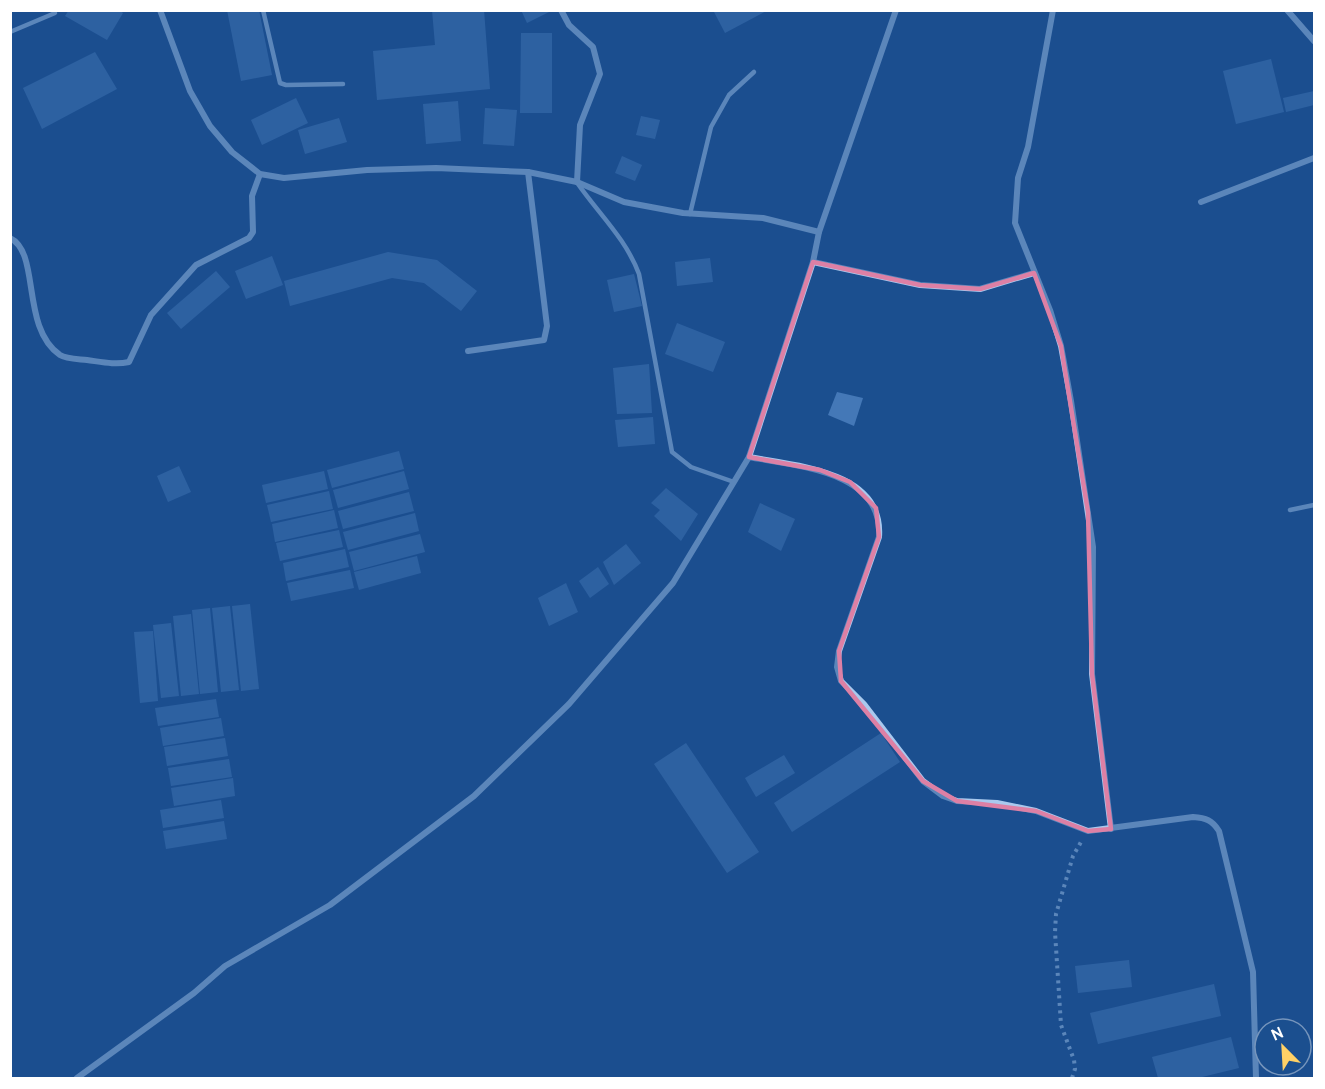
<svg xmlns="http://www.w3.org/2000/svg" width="1325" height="1089" font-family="Cabin,sans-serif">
<rect width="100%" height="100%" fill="#1b4f8f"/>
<g fill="#4478b7">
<path d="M 69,10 L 119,10 L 123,13 L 107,40 L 65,16 Z"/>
<path d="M 227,10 L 259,10 L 272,75 L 241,81 Z"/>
<path d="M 432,10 L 484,10 L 490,89 L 377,100 L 373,51 L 435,45 Z"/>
<path d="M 521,10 L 553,10 L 527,23 Z"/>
<path d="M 713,10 L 768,10 L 725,33 Z"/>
<path d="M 521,33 L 552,33 L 552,113 L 520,113 Z"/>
<path d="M 95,52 L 117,89 L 42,129 L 23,88 Z"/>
<path d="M 1271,59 L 1284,112 L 1236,124 L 1223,71 Z"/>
<path d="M 1314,91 L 1314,105 L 1286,112 L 1283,98 Z"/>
<path d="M 296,98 L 308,123 L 262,145 L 251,120 Z"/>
<path d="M 458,101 L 461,141 L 426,144 L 423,104 Z"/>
<path d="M 485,108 L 517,110 L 514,146 L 483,144 Z"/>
<path d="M 641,116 L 660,120 L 655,139 L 636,135 Z"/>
<path d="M 339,118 L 347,142 L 305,154 L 298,130 Z"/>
<path d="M 622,156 L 642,165 L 635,181 L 615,173 Z"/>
<path d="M 388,252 L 437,260 L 477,291 L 461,311 L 424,283 L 392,278 L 290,306 L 284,281 Z"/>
<path d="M 272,256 L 283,285 L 246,299 L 235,271 Z"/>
<path d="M 710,258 L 713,282 L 677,286 L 675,262 Z"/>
<path d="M 216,271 L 230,287 L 181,329 L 167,313 Z"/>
<path d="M 634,274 L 642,306 L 614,312 L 607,280 Z"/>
<path d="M 677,323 L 725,342 L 713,372 L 665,354 Z"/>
<path d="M 649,364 L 652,413 L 617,414 L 613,368 Z"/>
<path d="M 837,392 L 863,398 L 854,426 L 828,415 Z"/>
<path d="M 653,417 L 655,444 L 618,447 L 615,420 Z"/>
<path d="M 399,451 L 404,469 L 332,488 L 327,470 Z"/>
<path d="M 179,466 L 191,492 L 168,502 L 157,476 Z"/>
<path d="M 324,471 L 328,489 L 266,503 L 262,485 Z"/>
<path d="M 404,471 L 409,489 L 338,508 L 333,490 Z"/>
<path d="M 666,488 L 698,514 L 681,541 L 654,516 L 660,510 L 651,503 Z"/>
<path d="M 329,491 L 333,509 L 271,522 L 267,505 Z"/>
<path d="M 409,492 L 414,511 L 343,529 L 338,511 Z"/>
<path d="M 760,503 L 795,519 L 781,551 L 748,532 Z"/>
<path d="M 334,510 L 338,528 L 275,542 L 272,524 Z"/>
<path d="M 415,513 L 419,531 L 348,550 L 343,532 Z"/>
<path d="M 339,530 L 343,547 L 280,561 L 276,543 Z"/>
<path d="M 420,534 L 425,552 L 354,571 L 349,552 Z"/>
<path d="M 626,544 L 641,563 L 614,585 L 603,562 Z"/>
<path d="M 345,549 L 349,567 L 286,581 L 283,563 Z"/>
<path d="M 417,556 L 421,573 L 359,590 L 354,572 Z"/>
<path d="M 598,567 L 609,584 L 590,598 L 579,581 Z"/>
<path d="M 350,570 L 354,588 L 291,601 L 287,583 Z"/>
<path d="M 566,583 L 578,612 L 549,626 L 538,598 Z"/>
<path d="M 250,604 L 259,689 L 241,691 L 232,606 Z"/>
<path d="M 230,606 L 239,690 L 221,692 L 212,608 Z"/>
<path d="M 210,608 L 218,692 L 200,694 L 192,610 Z"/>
<path d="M 191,614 L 199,694 L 181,696 L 173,616 Z"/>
<path d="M 171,623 L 179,696 L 161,698 L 153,625 Z"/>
<path d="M 153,631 L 158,701 L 140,703 L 134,632 Z"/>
<path d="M 216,699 L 219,717 L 158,726 L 155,708 Z"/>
<path d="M 221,718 L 224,736 L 163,746 L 160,728 Z"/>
<path d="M 881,733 L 900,762 L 792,832 L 774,803 Z"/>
<path d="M 225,738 L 228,756 L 167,766 L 164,747 Z"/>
<path d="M 686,743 L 759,852 L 727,873 L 654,764 Z"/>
<path d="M 784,755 L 795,773 L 756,797 L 745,778 Z"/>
<path d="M 229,759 L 232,777 L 171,786 L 168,768 Z"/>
<path d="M 233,778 L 235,796 L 174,806 L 171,788 Z"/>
<path d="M 221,800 L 224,818 L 163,828 L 160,810 Z"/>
<path d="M 224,821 L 227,839 L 166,849 L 163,831 Z"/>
<path d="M 1129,960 L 1132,987 L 1078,993 L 1075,966 Z"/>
<path d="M 1214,984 L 1221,1016 L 1098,1044 L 1090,1013 Z"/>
<path d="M 1231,1037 L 1239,1068 L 1198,1078 L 1158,1078 L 1152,1057 Z"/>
</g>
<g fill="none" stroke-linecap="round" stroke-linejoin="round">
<path stroke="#a9c9ee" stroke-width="4" stroke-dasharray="3 4.5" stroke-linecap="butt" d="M 1072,1078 L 1075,1069 L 1074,1060 L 1061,1025 L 1055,932 L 1056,914 L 1073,856 L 1081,842"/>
<g stroke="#a9c9ee" stroke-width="4.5">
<path d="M 263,10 L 280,83 L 286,85 L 343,84"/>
<path d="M 10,32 L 55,13"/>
<path d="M 578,184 C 599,214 626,239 639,274 L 672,452 L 691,467 L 734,482"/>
<path d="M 690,214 L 711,127 L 729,95 L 754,72"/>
<path d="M 1290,510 L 1314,505"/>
</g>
<g stroke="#a9c9ee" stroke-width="6">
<path d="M 160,10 L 190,91 L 210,126 L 232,152 L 260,174 L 284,178 L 367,170 L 436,168 L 528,172 L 577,182 L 624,202 L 683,213 L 763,218 L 819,232"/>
<path d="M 561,10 L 569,25 L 593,47 L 600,74 L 580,125 L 577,182"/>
<path d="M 1053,10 L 1028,147 L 1018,178 L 1015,223 L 1050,310 L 1061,346 L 1071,401 L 1093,547 L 1092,674 L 1111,829"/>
<path d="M 1287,10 L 1314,41"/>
<path d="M 1201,202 L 1314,158"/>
<path d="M 10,238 C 41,253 20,327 60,355 C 66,359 79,359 87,360 C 102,362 115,365 129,362 L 151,315 L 196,265 L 249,238 L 253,232 L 252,196 L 260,174"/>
<path d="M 813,262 L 920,285 L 980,289 L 1034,273"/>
<path d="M 468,351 L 544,340 L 547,326 L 528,172"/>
<path d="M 749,457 C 797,466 884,471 879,537 L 839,651 L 837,667 L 841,681 L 864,704 L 923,781 L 943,796 L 957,801 L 997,803 L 1036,811 L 1088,831 L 1193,817 C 1206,818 1212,820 1219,831 L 1253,972 L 1256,1078"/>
<path d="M 77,1078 L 194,993 L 225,966 L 330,905 L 474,796 L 569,704 L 673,583 L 749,457 L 813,262 L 819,232 L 896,10"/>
</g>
</g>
<path d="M0 0H1325V1089H0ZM 813,262 L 920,285 L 980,289 L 1034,273 L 1061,346 L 1088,512 L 1092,674 L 1111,829 L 1088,831 L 1036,811 L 957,801 L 923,781 L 841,681 L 839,651 L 879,537 L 876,508 L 850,482 L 820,470 L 749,457 Z" fill="#1b4f8f" fill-opacity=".55" fill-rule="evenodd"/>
<path fill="none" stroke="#dd80a5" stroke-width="4.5" stroke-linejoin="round" d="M 813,262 L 920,285 L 980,289 L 1034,273 L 1061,346 L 1088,512 L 1092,674 L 1111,829 L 1088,831 L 1036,811 L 957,801 L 923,781 L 841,681 L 839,651 L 879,537 L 876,508 L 850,482 L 820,470 L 749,457 Z"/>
<rect width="1325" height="1089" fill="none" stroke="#ffffff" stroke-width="24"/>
<g transform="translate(1283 1047) rotate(336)"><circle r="28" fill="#1b4f8f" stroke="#7695bc" stroke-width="1.5"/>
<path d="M0-4.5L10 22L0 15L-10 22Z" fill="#ffd166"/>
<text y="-9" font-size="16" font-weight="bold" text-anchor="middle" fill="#ffffff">N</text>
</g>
</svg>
